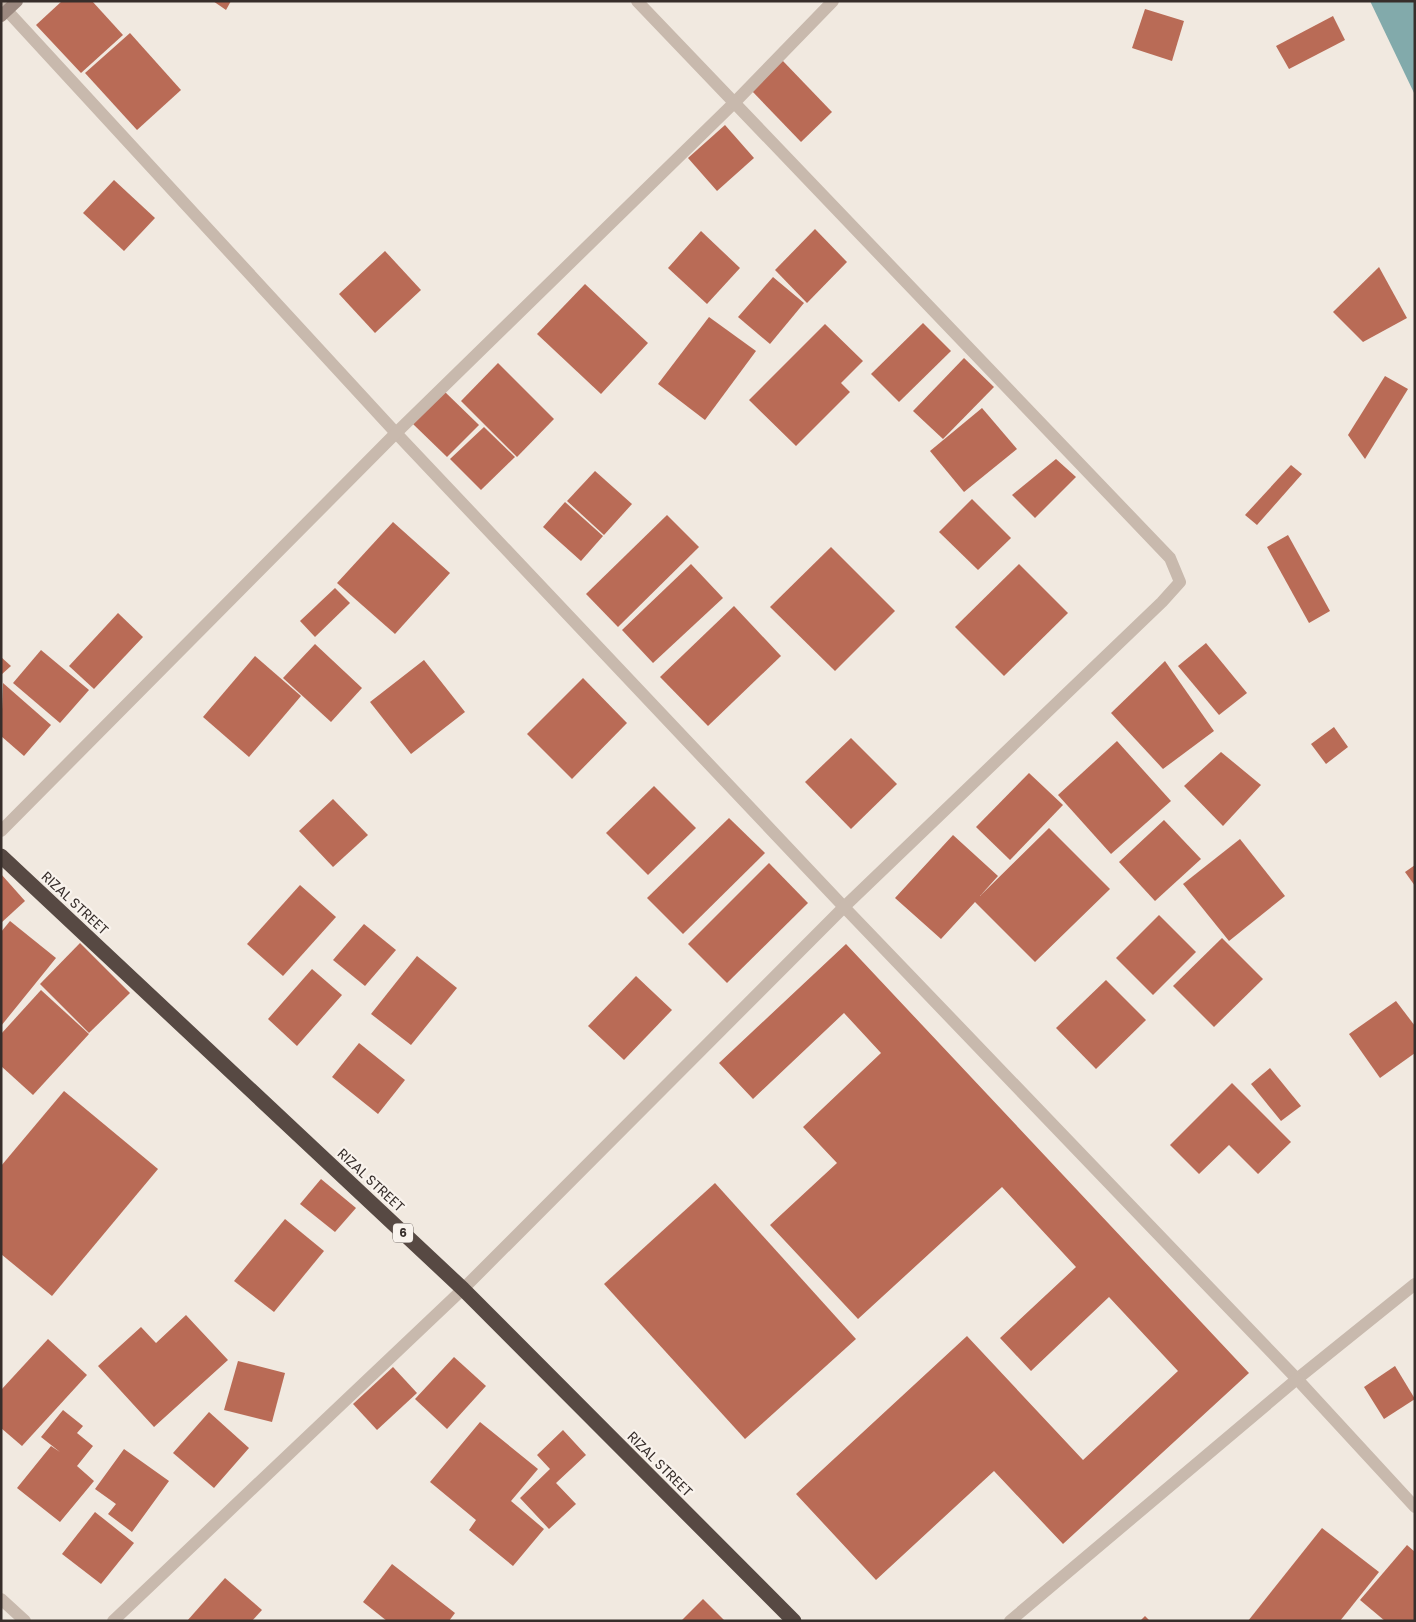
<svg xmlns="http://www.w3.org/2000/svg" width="1416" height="1622" font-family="Poppins,sans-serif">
<rect width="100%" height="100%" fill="#f1e9e0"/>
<path fill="#82aaab" d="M 1370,1 L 1415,1 L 1415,95 Z"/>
<g fill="#b96b56">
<path d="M 62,1 L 92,1 L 123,35 L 81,73 L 36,25 Z"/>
<path d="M 213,1 L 231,1 L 226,10 Z"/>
<path d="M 1145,9 L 1184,21 L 1172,61 L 1132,48 Z"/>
<path d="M 1333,16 L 1345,40 L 1289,69 L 1276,46 Z"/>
<path d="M 130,33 L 181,90 L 137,130 L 85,73 Z"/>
<path d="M 782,60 L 832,112 L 801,142 L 751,90 Z"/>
<path d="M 725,125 L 754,158 L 717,191 L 688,158 Z"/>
<path d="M 114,180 L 155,218 L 124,251 L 83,213 Z"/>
<path d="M 815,229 L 847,262 L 807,303 L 775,270 Z"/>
<path d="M 701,231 L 740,268 L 707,304 L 668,268 Z"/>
<path d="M 385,251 L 421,290 L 375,333 L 339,294 Z"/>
<path d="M 1379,267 L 1407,318 L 1363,342 L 1333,312 Z"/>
<path d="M 773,277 L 804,303 L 770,344 L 738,317 Z"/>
<path d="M 585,284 L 648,343 L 601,394 L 537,334 Z"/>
<path d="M 709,317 L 756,351 L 705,420 L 658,384 Z"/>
<path d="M 923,323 L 951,351 L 899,402 L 871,374 Z"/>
<path d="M 825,324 L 863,361 L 841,383 L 850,392 L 796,446 L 749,400 Z"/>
<path d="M 964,358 L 994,387 L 943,439 L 913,411 Z"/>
<path d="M 498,363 L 554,419 L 517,457 L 461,401 Z"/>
<path d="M 1385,376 L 1408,389 L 1365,459 L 1348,435 Z"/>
<path d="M 444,391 L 479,425 L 447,457 L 413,424 Z"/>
<path d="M 982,408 L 1017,449 L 964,492 L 930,451 Z"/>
<path d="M 484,427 L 515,457 L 481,490 L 450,459 Z"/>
<path d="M 1056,459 L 1076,477 L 1035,518 L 1012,495 Z"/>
<path d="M 1291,465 L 1302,474 L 1257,525 L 1245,515 Z"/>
<path d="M 595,471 L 632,504 L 604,535 L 567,501 Z"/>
<path d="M 972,499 L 1011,538 L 978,570 L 939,532 Z"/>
<path d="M 565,502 L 603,536 L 581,561 L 543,527 Z"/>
<path d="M 667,515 L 699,547 L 618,627 L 586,594 Z"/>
<path d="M 393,522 L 450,573 L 395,634 L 337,583 Z"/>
<path d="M 1288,535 L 1330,611 L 1309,623 L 1267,547 Z"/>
<path d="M 831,547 L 895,611 L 835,671 L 770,607 Z"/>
<path d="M 691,564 L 723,598 L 653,663 L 622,630 Z"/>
<path d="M 1019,564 L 1068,613 L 1004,676 L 955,627 Z"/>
<path d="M 335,588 L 350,603 L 315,637 L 300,621 Z"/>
<path d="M 734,606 L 781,656 L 708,726 L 660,677 Z"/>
<path d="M 118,613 L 143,637 L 94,689 L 69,666 Z"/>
<path d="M 1206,643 L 1247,693 L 1219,715 L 1178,666 Z"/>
<path d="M 315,644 L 362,688 L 331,722 L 283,678 Z"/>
<path d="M 41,650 L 89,690 L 60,723 L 13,683 Z"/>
<path d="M 255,656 L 301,696 L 249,757 L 203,717 Z"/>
<path d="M 1,657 L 11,666 L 1,675 Z"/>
<path d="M 424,660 L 465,712 L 411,754 L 370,702 Z"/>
<path d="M 1165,661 L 1214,731 L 1163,769 L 1111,713 Z"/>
<path d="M 583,678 L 627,723 L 572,779 L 527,734 Z"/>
<path d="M 3,683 L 51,725 L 24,756 L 1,736 Z"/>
<path d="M 1334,727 L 1348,747 L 1326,764 L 1311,744 Z"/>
<path d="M 851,738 L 897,784 L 851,829 L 805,782 Z"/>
<path d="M 1117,741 L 1171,801 L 1111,854 L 1058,795 Z"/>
<path d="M 1221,752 L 1261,785 L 1223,826 L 1184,786 Z"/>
<path d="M 1029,773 L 1063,805 L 1010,860 L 976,827 Z"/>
<path d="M 654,786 L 696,828 L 648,875 L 606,833 Z"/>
<path d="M 333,799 L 368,835 L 333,867 L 299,831 Z"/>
<path d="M 729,818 L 765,853 L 683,934 L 647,898 Z"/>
<path d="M 1164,820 L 1201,859 L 1155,901 L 1119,862 Z"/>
<path d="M 1049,828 L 1110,889 L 1035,962 L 975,902 L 941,939 L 895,898 L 953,835 L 998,876 L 980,896 Z"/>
<path d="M 1240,839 L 1285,896 L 1229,941 L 1183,884 Z"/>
<path d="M 769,863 L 808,903 L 727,983 L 688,944 Z"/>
<path d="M 1415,865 L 1415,886 L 1405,872 Z"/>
<path d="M 1,874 L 25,901 L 1,923 Z"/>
<path d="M 300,885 L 336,917 L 283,976 L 247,944 Z"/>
<path d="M 1159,915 L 1196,952 L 1153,995 L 1116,958 Z"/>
<path d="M 10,921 L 56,958 L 1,1026 L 1,932 Z"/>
<path d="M 364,924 L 396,950 L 365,986 L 333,960 Z"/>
<path d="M 1222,938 L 1263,979 L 1214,1027 L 1173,986 Z"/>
<path d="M 80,943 L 130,993 L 89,1033 L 40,984 Z"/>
<path d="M 846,944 L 1249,1373 L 1063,1544 L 994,1471 L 876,1580 L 796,1494 L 967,1336 L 1083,1460 L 1178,1371 L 1109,1297 L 1031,1371 L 1000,1338 L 1076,1267 L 1002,1187 L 858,1319 L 770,1225 L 837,1163 L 803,1127 L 881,1053 L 844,1013 L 753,1099 L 719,1063 Z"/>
<path d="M 417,956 L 457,988 L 411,1045 L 371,1014 Z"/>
<path d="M 312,969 L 342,995 L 297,1046 L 268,1019 Z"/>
<path d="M 636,976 L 672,1010 L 624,1060 L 588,1026 Z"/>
<path d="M 1106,980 L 1146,1020 L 1096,1069 L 1056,1028 Z"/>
<path d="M 41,990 L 89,1034 L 33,1095 L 1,1066 L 1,1034 Z"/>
<path d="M 1396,1001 L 1415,1026 L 1415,1053 L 1380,1078 L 1349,1034 Z"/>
<path d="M 359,1043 L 405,1080 L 378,1114 L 332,1077 Z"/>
<path d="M 1270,1068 L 1301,1106 L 1281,1121 L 1251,1084 Z"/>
<path d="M 1232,1083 L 1291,1142 L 1258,1174 L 1229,1145 L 1199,1174 L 1170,1145 Z"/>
<path d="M 64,1091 L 158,1169 L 52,1296 L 1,1254 L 1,1166 Z"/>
<path d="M 321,1179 L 356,1208 L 335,1232 L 300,1204 Z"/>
<path d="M 715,1183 L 856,1339 L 745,1439 L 604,1284 Z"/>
<path d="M 285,1219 L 324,1251 L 274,1312 L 234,1281 Z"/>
<path d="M 186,1315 L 228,1360 L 154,1427 L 98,1366 L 141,1327 L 156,1343 Z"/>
<path d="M 48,1339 L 87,1375 L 22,1446 L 1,1428 L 1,1390 Z"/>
<path d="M 454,1357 L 486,1386 L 447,1429 L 415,1399 Z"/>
<path d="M 238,1361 L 285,1373 L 272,1422 L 224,1410 Z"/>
<path d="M 1395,1366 L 1415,1399 L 1384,1419 L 1364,1387 Z"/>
<path d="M 393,1367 L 417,1393 L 377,1430 L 353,1404 Z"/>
<path d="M 63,1410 L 83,1426 L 77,1433 L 93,1446 L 77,1466 L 94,1481 L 60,1522 L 17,1488 L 51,1446 L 60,1452 L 41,1437 Z"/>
<path d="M 209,1412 L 249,1448 L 214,1488 L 173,1453 Z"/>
<path d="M 480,1422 L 538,1469 L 511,1501 L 544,1529 L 513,1566 L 469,1530 L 476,1520 L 430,1482 Z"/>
<path d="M 563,1430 L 586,1455 L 556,1483 L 576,1504 L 549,1529 L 520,1498 L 550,1469 L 537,1455 Z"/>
<path d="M 124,1449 L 169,1481 L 132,1532 L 108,1514 L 116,1504 L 95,1489 Z"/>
<path d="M 95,1512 L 134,1543 L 101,1584 L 62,1554 Z"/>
<path d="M 1322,1528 L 1379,1572 L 1340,1621 L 1248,1621 Z"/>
<path d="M 1407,1545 L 1415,1552 L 1415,1621 L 1385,1621 L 1360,1600 Z"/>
<path d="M 392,1564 L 455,1613 L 449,1621 L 387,1621 L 363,1602 Z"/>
<path d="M 225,1578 L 262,1610 L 252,1621 L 187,1621 Z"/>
<path d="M 703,1599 L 725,1621 L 681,1621 Z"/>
<path d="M 1145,1616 L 1150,1621 L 1140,1621 Z"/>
</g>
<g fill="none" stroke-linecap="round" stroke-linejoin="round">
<path stroke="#c8b9ad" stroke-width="12" d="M 1297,1379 L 1415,1284"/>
<g stroke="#c8b9ad" stroke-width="12">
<path d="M 1,4 L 396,433 L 844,907 L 1297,1379 L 1415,1507"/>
<path d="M 1,831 L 396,433 L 735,102 L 833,1"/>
<path d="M 1,1599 L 25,1621"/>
<path d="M 113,1621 L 463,1289 L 844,907 L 1162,602 L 1180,582 L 1170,558 L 637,1"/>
<path d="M 1010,1621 L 1297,1379"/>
</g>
<path stroke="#9b887f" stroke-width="12" d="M 1,16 L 17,1"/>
<path stroke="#574943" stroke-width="15" d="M 1,856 L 463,1289 L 794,1621"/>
</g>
<g text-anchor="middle" stroke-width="4.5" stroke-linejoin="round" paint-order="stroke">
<rect fill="#f9f3ed" stroke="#716965" stroke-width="1" x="393" y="1223.5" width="20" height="19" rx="4"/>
<g font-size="12" font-weight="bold" fill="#372e2b">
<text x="403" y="1237">6</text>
</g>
<g font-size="14" fill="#372e2b" stroke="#f9f3ed">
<text transform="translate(75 903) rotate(43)" y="5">RIZAL STREET</text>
<text transform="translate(371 1180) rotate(43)" y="5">RIZAL STREET</text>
<text transform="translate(660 1464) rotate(45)" y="5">RIZAL STREET</text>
</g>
</g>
<rect width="1416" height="1622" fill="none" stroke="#372e2b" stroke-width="5"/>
</svg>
